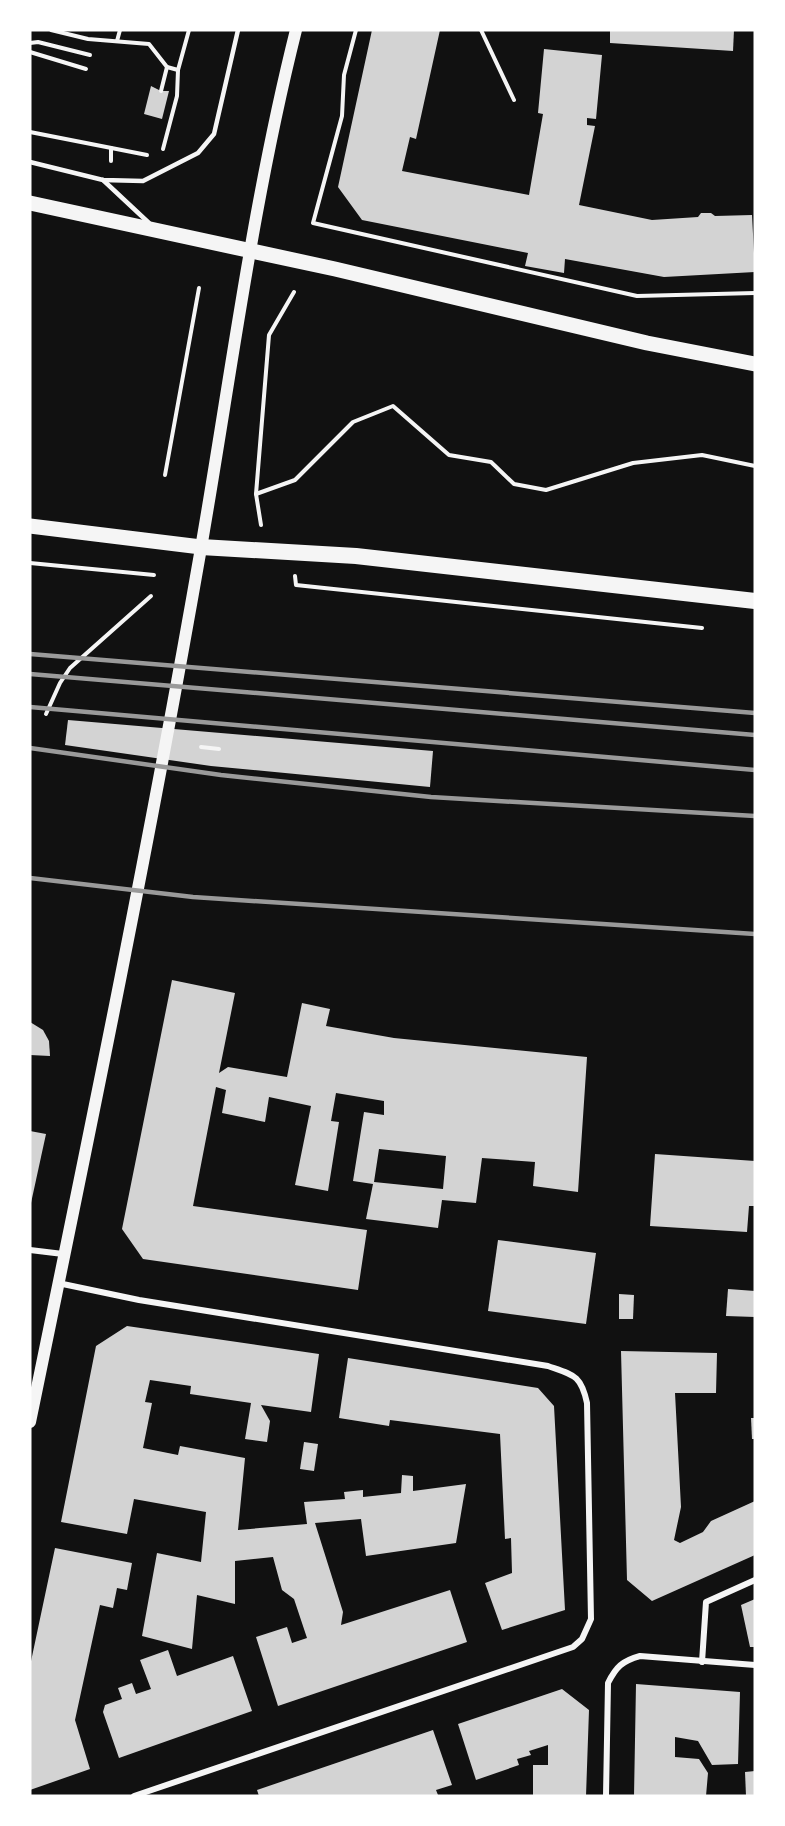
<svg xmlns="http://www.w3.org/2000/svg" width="785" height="1826" font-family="'Roboto Condensed',sans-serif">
<rect width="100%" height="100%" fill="#111"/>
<g fill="#d3d3d3" fill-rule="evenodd">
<path d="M 372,30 L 440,30 L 416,139 L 410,137 L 402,171 L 529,195 L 543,114 L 538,113 L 544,49 L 602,55 L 596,119 L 587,118 L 587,125 L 595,126 L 579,205 L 652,220 L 698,217 L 701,213 L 711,213 L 715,216 L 752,215 L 755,272 L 664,277 L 565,259 L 564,273 L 525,266 L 528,253 L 362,220 L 338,187 Z"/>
<path d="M 610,30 L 734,30 L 733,51 L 610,43 Z"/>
<path d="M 151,86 L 161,91 L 169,91 L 162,119 L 144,114 Z"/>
<path d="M 68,720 L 433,751 L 430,787 L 211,766 L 65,745 Z"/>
<path d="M 172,980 L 235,993 L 219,1073 L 228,1067 L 287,1077 L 302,1003 L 330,1009 L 326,1026 L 394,1038 L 587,1057 L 578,1192 L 533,1186 L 535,1162 L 482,1158 L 476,1203 L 442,1200 L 438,1228 L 366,1219 L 373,1184 L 353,1181 L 364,1112 L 384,1115 L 384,1101 L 336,1093 L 331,1121 L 339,1122 L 328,1191 L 295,1185 L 311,1106 L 269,1097 L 265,1122 L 222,1113 L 226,1090 L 216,1087 L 193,1206 L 367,1230 L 358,1290 L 143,1259 L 122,1229 ZM 379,1149 L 446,1156 L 443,1189 L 374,1182 Z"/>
<path d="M 30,1022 L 43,1030 L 49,1041 L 50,1056 L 30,1055 Z"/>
<path d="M 30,1131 L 46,1134 L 31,1203 L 30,1202 Z"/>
<path d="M 655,1154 L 755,1161 L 755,1206 L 749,1206 L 747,1232 L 650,1226 Z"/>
<path d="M 498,1240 L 596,1253 L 586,1324 L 488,1311 Z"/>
<path d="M 728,1289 L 755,1291 L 755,1317 L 726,1316 Z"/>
<path d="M 619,1294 L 634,1295 L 633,1319 L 619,1319 Z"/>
<path d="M 127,1326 L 319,1354 L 311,1412 L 261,1405 L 270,1421 L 267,1442 L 245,1439 L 251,1403 L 190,1394 L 191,1386 L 150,1380 L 145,1402 L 152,1403 L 143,1448 L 178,1455 L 180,1446 L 245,1458 L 238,1530 L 307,1524 L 304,1502 L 345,1499 L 344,1492 L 363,1490 L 363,1497 L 401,1493 L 402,1475 L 413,1476 L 413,1491 L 466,1484 L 456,1543 L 366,1556 L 361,1519 L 315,1523 L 343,1612 L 341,1625 L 450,1590 L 467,1642 L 278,1706 L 256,1637 L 287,1627 L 292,1643 L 307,1638 L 294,1599 L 282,1590 L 273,1557 L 235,1561 L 235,1604 L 197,1595 L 192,1649 L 142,1636 L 157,1553 L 201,1562 L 206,1512 L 134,1499 L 127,1534 L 61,1522 L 96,1346 Z"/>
<path d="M 621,1351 L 717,1353 L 716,1393 L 675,1393 L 681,1507 L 674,1540 L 680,1543 L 703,1532 L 711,1521 L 755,1501 L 755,1555 L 652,1601 L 627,1580 Z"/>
<path d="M 348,1358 L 538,1388 L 554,1406 L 565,1610 L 502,1630 L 485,1583 L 512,1573 L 511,1538 L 505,1539 L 500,1434 L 390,1420 L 389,1426 L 339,1418 Z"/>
<path d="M 751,1418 L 755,1418 L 755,1439 L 752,1439 Z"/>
<path d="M 304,1442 L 318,1444 L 314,1471 L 300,1469 Z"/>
<path d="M 55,1548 L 132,1563 L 127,1590 L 117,1588 L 113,1608 L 100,1605 L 75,1720 L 90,1769 L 30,1790 L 30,1666 Z"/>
<path d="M 755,1599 L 755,1647 L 750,1647 L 741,1605 Z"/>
<path d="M 168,1650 L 177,1676 L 233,1656 L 252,1711 L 119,1758 L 103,1712 L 105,1705 L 122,1699 L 118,1688 L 132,1683 L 136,1694 L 151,1689 L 140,1660 Z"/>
<path d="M 636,1684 L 740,1692 L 738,1764 L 712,1765 L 698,1741 L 675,1737 L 675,1757 L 699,1759 L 708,1773 L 706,1796 L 634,1796 Z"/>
<path d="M 562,1689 L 589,1710 L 586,1796 L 533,1796 L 533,1765 L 548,1765 L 548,1745 L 529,1751 L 531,1755 L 517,1759 L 519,1765 L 476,1780 L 458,1724 Z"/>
<path d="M 433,1730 L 452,1785 L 436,1790 L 438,1795 L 259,1796 L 257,1790 Z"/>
<path d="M 755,1771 L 755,1796 L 746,1796 L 745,1772 Z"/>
</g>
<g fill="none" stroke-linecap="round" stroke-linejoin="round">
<g stroke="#f5f5f5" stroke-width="4">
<path d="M 51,30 L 88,39 L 149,44 L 167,67 L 178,70"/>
<path d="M 356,30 L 344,75 L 342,116 L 313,223 L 637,296 L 755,293"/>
<path d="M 481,30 L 514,100"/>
<path d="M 117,41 L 120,30"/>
<path d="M 30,43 L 38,42 L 90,55"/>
<path d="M 30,52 L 86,69"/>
<path d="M 161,91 L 167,67"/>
<path d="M 30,132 L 147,155"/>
<path d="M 163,149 L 177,96 L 178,70 L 189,30"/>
<path d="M 111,161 L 111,148"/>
<path d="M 165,475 L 199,288"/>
<path d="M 256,494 L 295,480 L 353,422 L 393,406 L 449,455 L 491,462 L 514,484 L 546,490 L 633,463 L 702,455 L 755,466"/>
<path d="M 261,525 L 256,494 L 269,335 L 294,292"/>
<path d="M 30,563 L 154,575"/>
<path d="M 295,576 L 296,585 L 702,628"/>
<path d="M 46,714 L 60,683 L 70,668 L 151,596"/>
<path d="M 201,747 L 219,749"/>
</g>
<g stroke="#f5f5f5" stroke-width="4.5">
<path d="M 30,162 L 103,180 L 143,181 L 198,153 L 214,134 L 238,30"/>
<path d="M 103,180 L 149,223"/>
</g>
<g stroke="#f5f5f5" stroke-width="6">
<path d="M 30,1250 L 63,1254"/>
<path d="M 58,1283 L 139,1300 L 548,1366 C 574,1375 581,1375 587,1403 L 591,1619 L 582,1639 L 573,1647 L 134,1796"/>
<path d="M 702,1662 L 706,1602 L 755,1580"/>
<path d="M 606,1796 L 608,1683 C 616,1667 622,1661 640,1656 L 755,1665"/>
</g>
<path stroke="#f5f5f5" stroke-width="12" d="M 30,1422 C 90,1131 150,841 201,548 C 231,375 253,201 296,30"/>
<g stroke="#f5f5f5" stroke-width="15">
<path d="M 30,203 L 335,269 L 647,343 L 755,364"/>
<path d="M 30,526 L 201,547"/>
</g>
<path stroke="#f5f5f5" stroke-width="16" d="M 201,547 L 356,556 L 755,601"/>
<g stroke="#9a9a9a" stroke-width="4.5">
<path d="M 30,654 L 755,713"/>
<path d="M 30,674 L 755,735"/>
<path d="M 30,707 L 755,770"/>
<path d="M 30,748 L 221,775 L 431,797 L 755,816"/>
<path d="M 30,878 L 193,897 L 755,934"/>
</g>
</g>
<rect width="785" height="1826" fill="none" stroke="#ffffff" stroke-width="63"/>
</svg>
